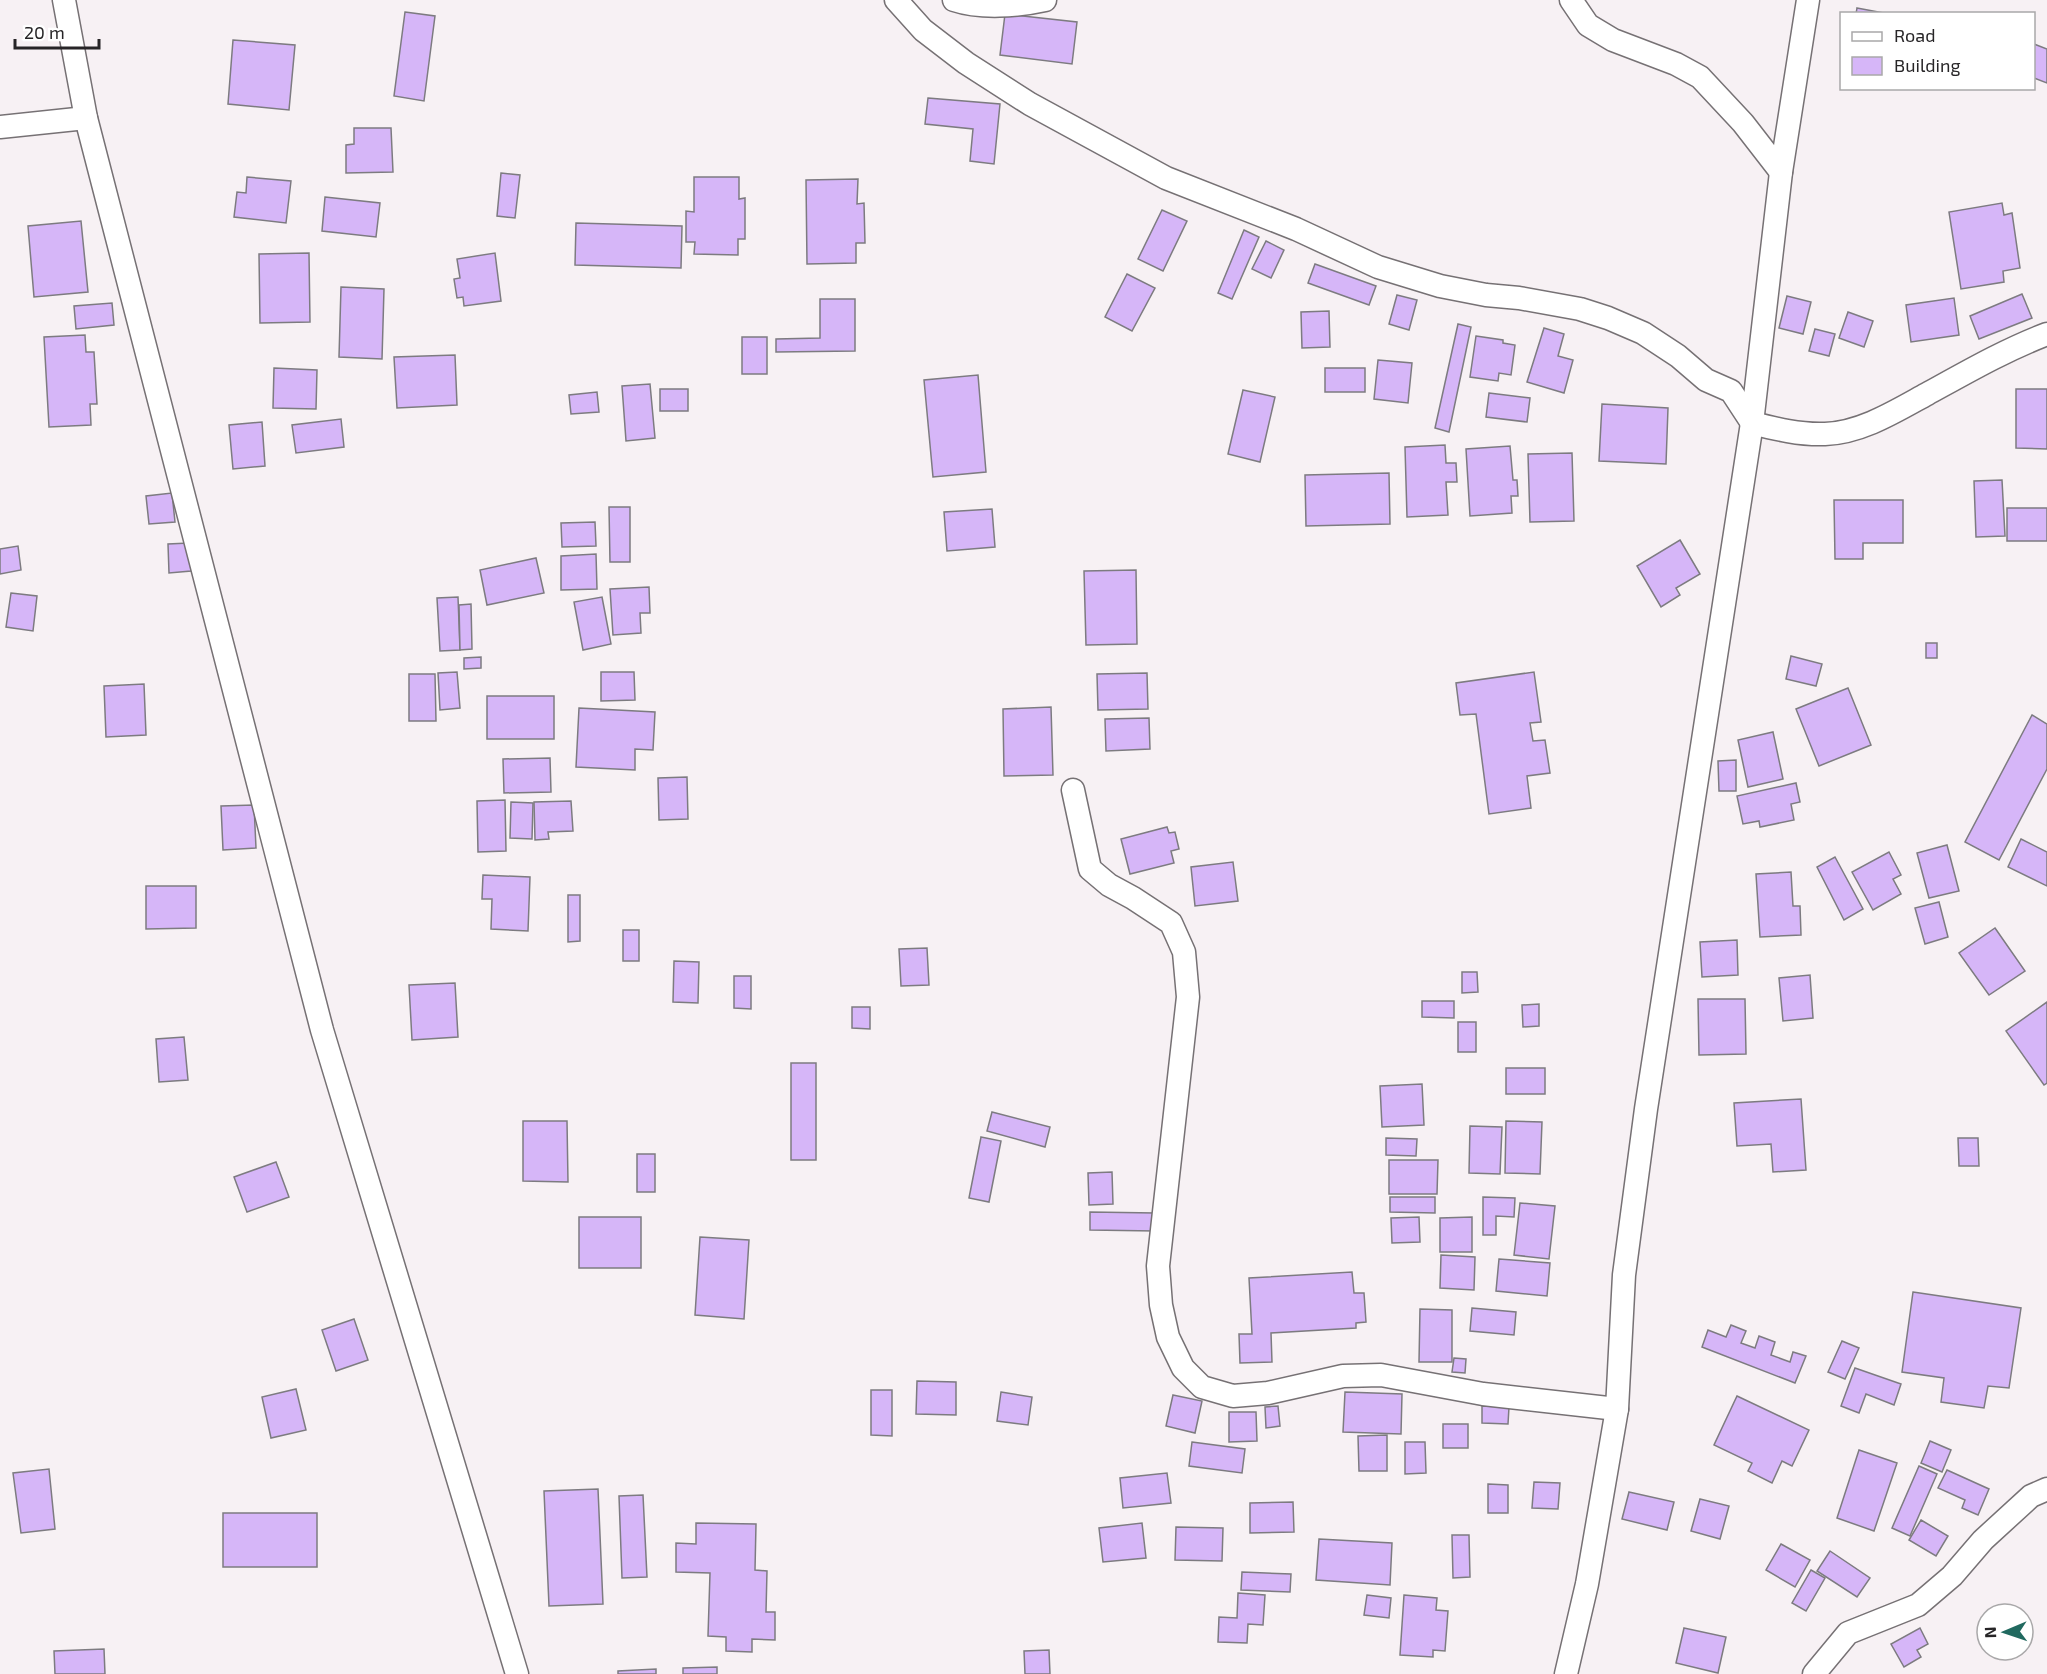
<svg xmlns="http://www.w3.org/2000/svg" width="2047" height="1674" font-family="'Exo 2',sans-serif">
<rect width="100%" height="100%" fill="#f7f1f4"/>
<g fill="#d6b6f8" stroke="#7d7b80" stroke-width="1.5">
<path d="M 1857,8 L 1889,14 L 1856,14 Z"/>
<path d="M 405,12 L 435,16 L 424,101 L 394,96 Z"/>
<path d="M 1005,14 L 1077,22 L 1072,64 L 1000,55 Z"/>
<path d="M 233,40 L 295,45 L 289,110 L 228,104 Z"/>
<path d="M 2034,44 L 2047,49 L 2047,83 L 2034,78 Z"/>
<path d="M 928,98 L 1000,104 L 994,164 L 970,161 L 973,129 L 925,124 Z"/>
<path d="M 354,128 L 391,128 L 393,172 L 346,173 L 346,145 L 354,144 Z"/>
<path d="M 501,173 L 520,175 L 515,218 L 497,216 Z"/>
<path d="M 247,177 L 291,181 L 286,223 L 234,217 L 237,192 L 246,193 Z"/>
<path d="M 694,177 L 739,177 L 739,199 L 745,198 L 745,239 L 738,239 L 738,255 L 694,254 L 695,242 L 686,242 L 686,211 L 694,212 Z"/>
<path d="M 858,179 L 857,204 L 864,203 L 865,243 L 856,243 L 856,263 L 807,264 L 806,180 Z"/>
<path d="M 325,197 L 380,203 L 376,237 L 322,231 Z"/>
<path d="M 2002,203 L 2004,215 L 2012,213 L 2020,268 L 2003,271 L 2004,282 L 1961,289 L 1949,212 Z"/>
<path d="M 1162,210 L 1187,221 L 1163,271 L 1138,259 Z"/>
<path d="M 81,221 L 88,292 L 34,297 L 28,226 Z"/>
<path d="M 576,223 L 682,226 L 681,268 L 575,265 Z"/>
<path d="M 1244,230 L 1259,237 L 1232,299 L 1218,293 Z"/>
<path d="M 1266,241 L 1284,250 L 1271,278 L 1252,269 Z"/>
<path d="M 309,253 L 310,322 L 260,323 L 259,254 Z"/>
<path d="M 495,253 L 501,301 L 464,306 L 463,297 L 457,298 L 454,279 L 460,278 L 457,259 Z"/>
<path d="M 1315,264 L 1376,286 L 1369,305 L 1308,283 Z"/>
<path d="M 1127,274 L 1155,288 L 1132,331 L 1105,317 Z"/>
<path d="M 341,287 L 384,289 L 382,359 L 339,357 Z"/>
<path d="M 2022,294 L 2032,318 L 1979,339 L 1970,316 Z"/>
<path d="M 1397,295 L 1417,300 L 1409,330 L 1389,324 Z"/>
<path d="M 1787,296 L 1811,302 L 1803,334 L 1779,328 Z"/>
<path d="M 1954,298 L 1959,335 L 1911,342 L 1906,305 Z"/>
<path d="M 820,299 L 855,299 L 855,351 L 776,352 L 776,339 L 820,338 Z"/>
<path d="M 112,303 L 114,325 L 76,329 L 74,306 Z"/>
<path d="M 1329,311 L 1330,347 L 1302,348 L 1301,312 Z"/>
<path d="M 1848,312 L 1873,321 L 1864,347 L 1839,338 Z"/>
<path d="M 1458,324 L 1471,327 L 1449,432 L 1435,428 Z"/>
<path d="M 1544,328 L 1564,334 L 1558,356 L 1573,360 L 1564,393 L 1527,382 Z"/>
<path d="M 1815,329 L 1835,334 L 1829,356 L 1809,351 Z"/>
<path d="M 85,335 L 86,352 L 94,352 L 97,404 L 90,404 L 91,425 L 49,427 L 44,337 Z"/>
<path d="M 1476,336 L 1503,340 L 1503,343 L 1515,345 L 1511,375 L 1499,373 L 1498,381 L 1470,377 Z"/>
<rect x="742" y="337" width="25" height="37"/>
<path d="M 455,355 L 457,405 L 397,408 L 394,357 Z"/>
<path d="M 1378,360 L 1412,363 L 1408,403 L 1374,399 Z"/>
<path d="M 274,368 L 317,370 L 316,409 L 273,408 Z"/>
<rect x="1325" y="368" width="40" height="24"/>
<path d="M 978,375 L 986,472 L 933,477 L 924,380 Z"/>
<path d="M 650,384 L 655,438 L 626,441 L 622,386 Z"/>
<rect x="660" y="389" width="28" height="22"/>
<path d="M 2016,389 L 2047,389 L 2047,449 L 2016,448 Z"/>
<path d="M 1243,390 L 1275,397 L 1260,462 L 1228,454 Z"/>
<path d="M 597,392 L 599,412 L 571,414 L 569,395 Z"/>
<path d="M 1489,393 L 1530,398 L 1527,422 L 1486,417 Z"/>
<path d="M 1602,404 L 1668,408 L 1666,464 L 1599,461 Z"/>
<path d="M 341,419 L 344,447 L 296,453 L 292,425 Z"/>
<path d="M 262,422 L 265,466 L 233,469 L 229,425 Z"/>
<path d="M 1445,445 L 1446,463 L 1456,463 L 1457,482 L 1446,482 L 1448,515 L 1407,517 L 1405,447 Z"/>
<path d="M 1510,446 L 1513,480 L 1517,480 L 1518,496 L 1511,496 L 1512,513 L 1470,516 L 1466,449 Z"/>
<path d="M 1572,453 L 1574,521 L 1530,522 L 1528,454 Z"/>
<path d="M 1389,473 L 1390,524 L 1306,526 L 1305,475 Z"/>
<path d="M 2002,480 L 2005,536 L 1976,537 L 1974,481 Z"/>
<path d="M 172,493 L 175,522 L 149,524 L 146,496 Z"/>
<path d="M 1834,500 L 1903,500 L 1903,543 L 1863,543 L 1863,559 L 1835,559 Z"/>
<path d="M 609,507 L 630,507 L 630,562 L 610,562 Z"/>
<rect x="2007" y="508" width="40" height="33"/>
<path d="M 992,509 L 995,547 L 947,551 L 944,512 Z"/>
<path d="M 595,522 L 596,546 L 562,547 L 561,523 Z"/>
<path d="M 1680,540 L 1700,574 L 1676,588 L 1680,595 L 1661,607 L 1637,566 Z"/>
<path d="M 189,543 L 191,571 L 169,573 L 168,544 Z"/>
<path d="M 18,546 L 21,570 L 0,574 L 0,549 Z"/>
<path d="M 596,554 L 597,589 L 561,590 L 561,556 Z"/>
<path d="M 536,558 L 544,593 L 487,605 L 480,570 Z"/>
<path d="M 1136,570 L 1137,644 L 1086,645 L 1084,571 Z"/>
<path d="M 649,587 L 650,613 L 640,613 L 641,633 L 613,635 L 610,589 Z"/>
<path d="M 11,593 L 37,596 L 33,631 L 6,627 Z"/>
<path d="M 458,597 L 460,650 L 440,651 L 437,598 Z"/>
<path d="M 602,597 L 611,644 L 583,650 L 574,602 Z"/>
<path d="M 471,604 L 472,649 L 460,650 L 459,605 Z"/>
<rect x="1926" y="643" width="11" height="15"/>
<path d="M 1791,656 L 1822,664 L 1816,686 L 1786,679 Z"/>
<path d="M 481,657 L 481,668 L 464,669 L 464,658 Z"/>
<path d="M 457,672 L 460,708 L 440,710 L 438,673 Z"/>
<path d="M 601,672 L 634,672 L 635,700 L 601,701 Z"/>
<path d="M 1534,672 L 1541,722 L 1530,723 L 1533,741 L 1545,740 L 1550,773 L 1527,776 L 1531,808 L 1489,814 L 1476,714 L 1460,715 L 1456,683 Z"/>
<path d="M 1147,673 L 1148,709 L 1098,710 L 1097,674 Z"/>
<path d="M 409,674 L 435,674 L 436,721 L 409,721 Z"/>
<path d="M 144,684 L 146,735 L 106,737 L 104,686 Z"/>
<path d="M 1848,688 L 1871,745 L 1819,766 L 1796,709 Z"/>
<rect x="487" y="696" width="67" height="43"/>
<path d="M 1051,707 L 1053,775 L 1004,776 L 1003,709 Z"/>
<path d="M 579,708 L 655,712 L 653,750 L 635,749 L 635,770 L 576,767 Z"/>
<path d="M 2032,715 L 2047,724 L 2047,769 L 1999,860 L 1965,842 Z"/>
<path d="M 1149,718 L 1150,749 L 1106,751 L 1105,719 Z"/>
<path d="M 1773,732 L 1783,779 L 1748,787 L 1738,740 Z"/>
<path d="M 550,758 L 551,792 L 504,793 L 503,759 Z"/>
<path d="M 1736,760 L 1736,791 L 1719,791 L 1718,761 Z"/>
<path d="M 687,777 L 688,819 L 659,820 L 658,778 Z"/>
<path d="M 1796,783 L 1800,802 L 1791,804 L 1794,820 L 1760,827 L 1759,821 L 1743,824 L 1737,796 Z"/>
<path d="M 505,800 L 506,851 L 478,852 L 477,801 Z"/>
<path d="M 571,801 L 573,831 L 548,832 L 549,839 L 535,840 L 534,802 Z"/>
<path d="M 511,802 L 533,803 L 532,839 L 510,838 Z"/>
<path d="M 254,805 L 256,848 L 223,850 L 221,806 Z"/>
<path d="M 1167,827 L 1169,833 L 1175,832 L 1179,849 L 1171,851 L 1174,863 L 1130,874 L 1121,839 Z"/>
<path d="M 2021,839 L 2047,852 L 2047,886 L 2008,867 Z"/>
<path d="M 1947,845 L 1959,891 L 1929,898 L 1917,853 Z"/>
<path d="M 1889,852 L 1901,875 L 1893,879 L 1901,894 L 1873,910 L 1852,872 Z"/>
<path d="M 1835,857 L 1863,909 L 1844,920 L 1817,867 Z"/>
<path d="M 1233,862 L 1238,901 L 1195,906 L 1191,867 Z"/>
<path d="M 1791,872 L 1793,906 L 1800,906 L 1801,935 L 1760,937 L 1756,874 Z"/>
<path d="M 483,875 L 530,877 L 528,931 L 491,929 L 492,899 L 482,899 Z"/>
<path d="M 146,886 L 196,886 L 196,928 L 146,929 Z"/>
<path d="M 568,895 L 580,895 L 580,941 L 568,942 Z"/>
<path d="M 1939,902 L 1948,937 L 1925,944 L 1915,908 Z"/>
<path d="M 1995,928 L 2025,971 L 1989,995 L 1959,953 Z"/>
<rect x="623" y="930" width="16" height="31"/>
<path d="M 1737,940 L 1738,975 L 1702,977 L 1700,942 Z"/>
<path d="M 927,948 L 929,985 L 901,986 L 899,949 Z"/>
<path d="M 674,961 L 699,962 L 698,1003 L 673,1002 Z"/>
<path d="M 1462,972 L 1477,972 L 1478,992 L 1462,993 Z"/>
<path d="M 1810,975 L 1813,1018 L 1783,1021 L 1779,978 Z"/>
<path d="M 734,976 L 751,976 L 751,1009 L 734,1008 Z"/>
<path d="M 455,983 L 458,1037 L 412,1040 L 409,985 Z"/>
<path d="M 1698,999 L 1745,999 L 1746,1054 L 1699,1055 Z"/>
<path d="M 1422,1001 L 1454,1001 L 1454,1018 L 1422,1017 Z"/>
<path d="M 2047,1002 L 2047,1083 L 2044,1085 L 2006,1031 Z"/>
<path d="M 1539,1004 L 1539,1026 L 1523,1027 L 1522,1005 Z"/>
<path d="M 852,1007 L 870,1007 L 870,1029 L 852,1028 Z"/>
<rect x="1458" y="1022" width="18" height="30"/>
<path d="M 184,1037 L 188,1080 L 159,1082 L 156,1039 Z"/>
<rect x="791" y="1063" width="25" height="97"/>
<rect x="1506" y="1068" width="39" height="26"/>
<path d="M 1422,1084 L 1424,1125 L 1382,1127 L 1380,1086 Z"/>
<path d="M 1801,1099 L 1806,1170 L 1773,1172 L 1771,1144 L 1737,1146 L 1734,1103 Z"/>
<path d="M 992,1112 L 1050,1127 L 1045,1147 L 987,1131 Z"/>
<path d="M 523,1121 L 567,1121 L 568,1182 L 523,1181 Z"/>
<path d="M 1506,1121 L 1542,1122 L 1540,1174 L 1505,1173 Z"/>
<path d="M 1470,1126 L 1502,1127 L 1500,1174 L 1469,1173 Z"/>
<path d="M 981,1137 L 1001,1141 L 989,1202 L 969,1198 Z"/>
<path d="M 1386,1138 L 1417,1139 L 1416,1156 L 1386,1155 Z"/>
<path d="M 1958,1138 L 1978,1138 L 1979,1166 L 1959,1166 Z"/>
<rect x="637" y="1154" width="18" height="38"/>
<path d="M 1389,1160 L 1438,1160 L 1437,1194 L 1389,1194 Z"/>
<path d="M 276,1162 L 289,1197 L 247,1212 L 234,1177 Z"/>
<path d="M 1112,1172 L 1113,1204 L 1089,1205 L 1088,1173 Z"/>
<path d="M 1390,1197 L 1435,1197 L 1435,1213 L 1390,1212 Z"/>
<path d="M 1483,1197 L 1515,1198 L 1514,1217 L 1496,1216 L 1496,1235 L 1483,1235 Z"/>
<path d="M 1520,1203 L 1555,1206 L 1549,1259 L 1514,1255 Z"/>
<path d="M 1090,1212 L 1155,1213 L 1155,1231 L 1090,1230 Z"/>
<rect x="579" y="1217" width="62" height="51"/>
<path d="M 1419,1217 L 1420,1242 L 1392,1243 L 1391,1218 Z"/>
<path d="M 1472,1217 L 1472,1252 L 1440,1252 L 1440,1218 Z"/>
<path d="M 700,1237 L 749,1240 L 744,1319 L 695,1315 Z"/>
<path d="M 1441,1255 L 1475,1257 L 1474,1290 L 1440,1288 Z"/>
<path d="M 1499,1259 L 1550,1263 L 1547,1296 L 1496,1291 Z"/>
<path d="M 1352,1272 L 1354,1293 L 1364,1293 L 1366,1322 L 1356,1323 L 1356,1328 L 1271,1333 L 1272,1362 L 1240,1363 L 1239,1334 L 1252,1334 L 1249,1278 Z"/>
<path d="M 1913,1292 L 2021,1308 L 2009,1388 L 1988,1386 L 1984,1408 L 1941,1402 L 1944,1378 L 1902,1372 Z"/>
<path d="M 1472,1308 L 1516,1312 L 1514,1335 L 1470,1331 Z"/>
<path d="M 1420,1309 L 1452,1310 L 1452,1362 L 1419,1362 Z"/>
<path d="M 354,1319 L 368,1360 L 336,1371 L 322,1330 Z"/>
<path d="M 1731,1325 L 1746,1331 L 1741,1343 L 1755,1348 L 1759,1336 L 1775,1342 L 1771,1355 L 1790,1362 L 1793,1352 L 1806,1356 L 1795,1383 L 1702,1347 L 1708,1330 L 1726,1337 Z"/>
<path d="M 1842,1341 L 1859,1348 L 1845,1379 L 1828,1372 Z"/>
<path d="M 1454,1358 L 1466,1359 L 1465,1373 L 1452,1372 Z"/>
<path d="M 1855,1368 L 1901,1384 L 1894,1405 L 1866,1394 L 1859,1413 L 1841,1406 Z"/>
<path d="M 917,1381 L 956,1382 L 956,1415 L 916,1414 Z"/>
<path d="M 296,1389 L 306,1430 L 271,1438 L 262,1397 Z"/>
<path d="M 871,1390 L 892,1390 L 892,1436 L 871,1435 Z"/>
<path d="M 1001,1392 L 1032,1397 L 1028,1425 L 997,1421 Z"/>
<path d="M 1345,1392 L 1402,1394 L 1401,1434 L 1343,1432 Z"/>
<path d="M 1173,1395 L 1202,1401 L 1195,1433 L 1166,1426 Z"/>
<path d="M 1737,1396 L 1809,1430 L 1792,1466 L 1782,1461 L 1772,1483 L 1748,1471 L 1752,1463 L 1714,1445 Z"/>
<path d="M 1278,1406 L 1280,1426 L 1266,1428 L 1265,1407 Z"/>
<path d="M 1482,1406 L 1509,1407 L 1508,1424 L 1482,1423 Z"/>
<path d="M 1229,1412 L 1256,1412 L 1257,1441 L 1229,1442 Z"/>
<rect x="1443" y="1424" width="25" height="24"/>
<path d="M 1387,1435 L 1387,1471 L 1359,1471 L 1358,1436 Z"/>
<path d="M 1930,1441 L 1951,1450 L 1942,1472 L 1921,1463 Z"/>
<path d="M 1192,1442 L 1245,1449 L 1242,1473 L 1189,1466 Z"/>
<path d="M 1405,1442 L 1425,1442 L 1426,1473 L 1405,1474 Z"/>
<path d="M 1859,1450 L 1897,1463 L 1874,1531 L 1837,1518 Z"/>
<path d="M 1919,1466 L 1937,1474 L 1910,1536 L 1892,1528 Z"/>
<path d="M 49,1469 L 55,1529 L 21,1533 L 13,1473 Z"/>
<path d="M 1947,1470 L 1989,1489 L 1978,1515 L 1962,1508 L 1965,1500 L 1938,1488 Z"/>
<path d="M 1167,1473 L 1171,1503 L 1123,1508 L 1120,1478 Z"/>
<path d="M 1534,1482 L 1560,1483 L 1558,1509 L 1532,1508 Z"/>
<path d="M 1488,1484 L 1508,1485 L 1508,1513 L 1488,1513 Z"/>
<path d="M 598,1489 L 603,1604 L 549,1606 L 544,1491 Z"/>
<path d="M 1629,1492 L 1674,1502 L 1667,1530 L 1622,1519 Z"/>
<path d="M 643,1495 L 647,1577 L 622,1578 L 619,1496 Z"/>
<path d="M 1700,1499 L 1729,1506 L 1720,1539 L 1691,1531 Z"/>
<path d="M 1293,1502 L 1294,1532 L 1250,1533 L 1250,1503 Z"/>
<rect x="223" y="1513" width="94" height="54"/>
<path d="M 1921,1520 L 1948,1536 L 1936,1556 L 1909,1540 Z"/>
<path d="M 696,1523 L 756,1524 L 755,1570 L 767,1571 L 766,1612 L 775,1612 L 775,1640 L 752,1639 L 752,1652 L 726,1651 L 726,1637 L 708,1636 L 710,1573 L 676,1572 L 676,1543 L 696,1544 Z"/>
<path d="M 1142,1523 L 1146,1558 L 1103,1562 L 1099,1528 Z"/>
<path d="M 1176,1527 L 1223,1528 L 1222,1561 L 1175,1560 Z"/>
<path d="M 1452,1535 L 1469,1535 L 1470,1577 L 1453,1578 Z"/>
<path d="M 1319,1539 L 1392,1543 L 1390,1585 L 1316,1580 Z"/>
<path d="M 1781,1544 L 1810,1560 L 1795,1587 L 1766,1570 Z"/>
<path d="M 1830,1551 L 1870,1578 L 1857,1597 L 1817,1571 Z"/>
<path d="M 1811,1570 L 1825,1578 L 1806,1611 L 1792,1603 Z"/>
<path d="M 1242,1572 L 1291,1574 L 1290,1592 L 1241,1590 Z"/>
<path d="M 1238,1593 L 1265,1595 L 1263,1625 L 1248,1624 L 1247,1643 L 1218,1642 L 1219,1617 L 1237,1618 Z"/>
<path d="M 1367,1595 L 1391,1598 L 1389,1618 L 1364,1615 Z"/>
<path d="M 1404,1595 L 1437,1598 L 1436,1610 L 1448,1611 L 1445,1651 L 1433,1650 L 1433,1657 L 1400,1655 Z"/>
<path d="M 1684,1628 L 1726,1637 L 1718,1673 L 1676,1663 Z"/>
<path d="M 1920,1628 L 1928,1644 L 1917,1650 L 1921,1657 L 1904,1667 L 1891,1644 Z"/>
<path d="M 104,1649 L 105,1674 L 55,1674 L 54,1651 Z"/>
<path d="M 1049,1650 L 1050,1674 L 1025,1674 L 1024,1651 Z"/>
<path d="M 717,1667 L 717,1674 L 683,1674 L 683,1668 Z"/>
<path d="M 656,1669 L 656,1674 L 618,1674 L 618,1671 Z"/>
</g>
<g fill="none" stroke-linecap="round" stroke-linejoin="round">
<defs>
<g id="minor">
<path d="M 64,0 L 86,118 L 322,1030 L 517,1674"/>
<path d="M 896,0 L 923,30 L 966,63 L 1030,104 L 1166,178 L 1296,229 L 1378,267 L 1440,286 L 1486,295 L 1519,298 L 1580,309 L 1608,318 L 1643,333 L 1678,356 L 1706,380 L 1731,391 L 1752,423 C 1776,429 1800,435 1825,434 C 1861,433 1896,411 1927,394 C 1967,372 2005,350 2047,334"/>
<path d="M 954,0 C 981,9 1018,6 1045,0"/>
<path d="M 1571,0 L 1588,25 L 1613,40 L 1676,64 L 1700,77 L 1743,123 L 1781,172"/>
<path d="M 0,127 L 86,118"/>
<path d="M 1073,790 L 1090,869 L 1109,885 L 1133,898 L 1171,923 L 1184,952 L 1188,997 L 1158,1266 L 1161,1305 L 1168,1337 L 1183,1368 L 1202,1387 L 1233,1396 L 1268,1393 L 1343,1376 L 1381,1375 L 1483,1394 L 1617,1409"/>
<path d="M 1566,1674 L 1587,1584 L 1617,1409 L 1624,1275 L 1646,1109 L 1752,423 L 1781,172 L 1808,0"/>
<path d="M 1814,1674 L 1848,1633 L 1918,1605 L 1952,1576 L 1983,1540 L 2031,1496 L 2047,1489"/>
</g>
</defs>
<use href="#minor" stroke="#767174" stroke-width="25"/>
<use href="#minor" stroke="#fff" stroke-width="22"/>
</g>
<rect x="1840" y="12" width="195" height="78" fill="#ffffff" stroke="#a9a8a9" stroke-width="1.5"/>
<rect x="1852" y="32" width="30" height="9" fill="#ffffff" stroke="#a9a8a9" stroke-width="1.5"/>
<text x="1894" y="42" font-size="18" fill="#272527">Road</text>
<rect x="1852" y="57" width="30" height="18" fill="#d6b6f8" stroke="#a9a8a9" stroke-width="1.5"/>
<text x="1894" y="72" font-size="18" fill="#272527">Building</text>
<g transform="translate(2005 1632) rotate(268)"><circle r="28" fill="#ffffff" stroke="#a9a8a9" stroke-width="1.5"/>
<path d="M0-4.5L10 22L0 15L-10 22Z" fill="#21695f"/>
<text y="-9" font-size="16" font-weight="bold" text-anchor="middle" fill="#272527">N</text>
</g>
<path d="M15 39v9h84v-9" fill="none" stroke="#272527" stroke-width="3"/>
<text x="24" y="39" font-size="18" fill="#272527" stroke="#ffffff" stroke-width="4.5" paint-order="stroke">20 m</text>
</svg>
